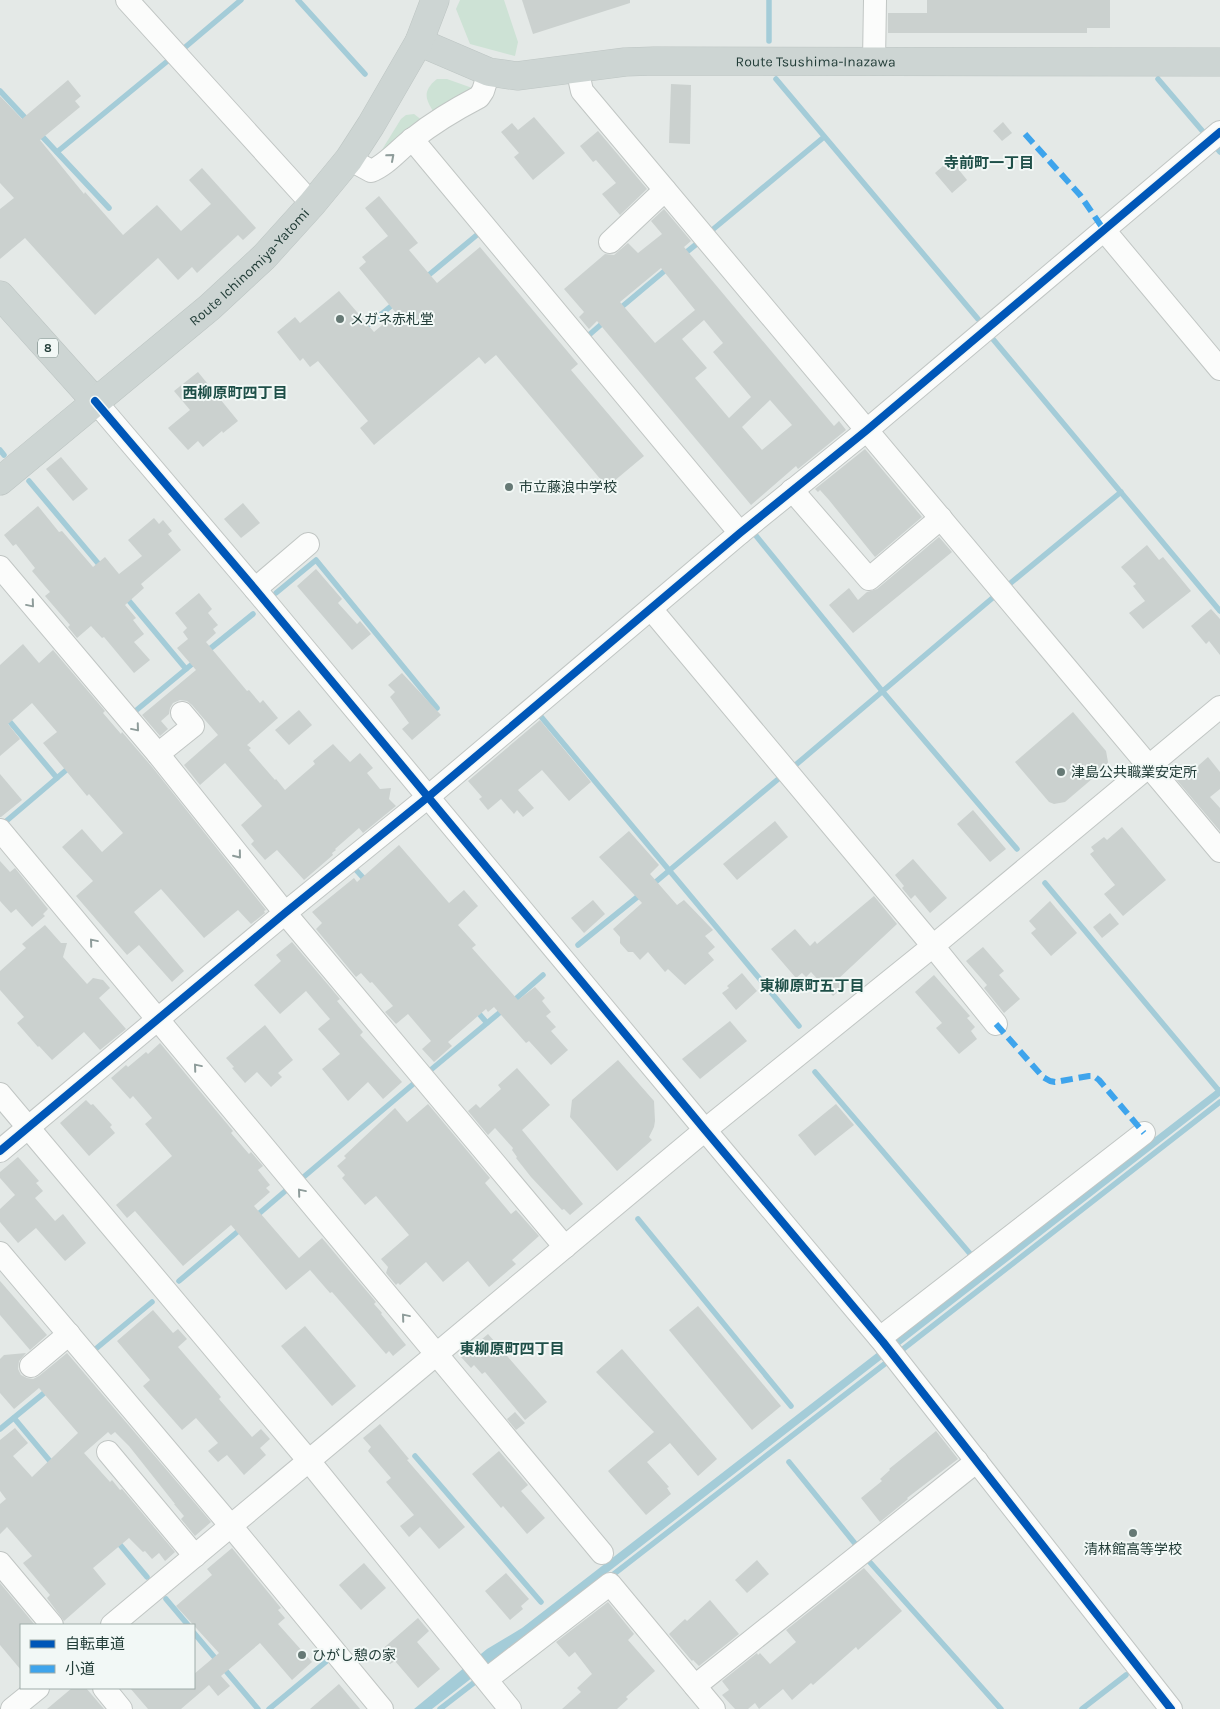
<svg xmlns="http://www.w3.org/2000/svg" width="1220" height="1709" font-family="Karla,'Noto Sans JP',sans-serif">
<rect width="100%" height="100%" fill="#e4e9e7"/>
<g fill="#cde2d5">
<path d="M 460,0 L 504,0 L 518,42 L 515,56 L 470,44 L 456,9 Z"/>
<path d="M 437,79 L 447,79 L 475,89 L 435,114 C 425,99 422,91 437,79 Z"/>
<path d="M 414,114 L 423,121 L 375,161 L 401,119 L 406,115 Z"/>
</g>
<path fill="#a4ccd8" d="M 1220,1087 L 1220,1096 L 432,1709 L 414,1709 L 487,1649 L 522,1628 Z"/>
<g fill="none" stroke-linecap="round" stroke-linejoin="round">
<g stroke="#a4ccd8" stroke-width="5.5">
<path d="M 298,0 L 365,74"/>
<path d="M 769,41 L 769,0"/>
<path d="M 183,49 L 241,0"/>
<path d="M 776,79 L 978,319"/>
<path d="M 1158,79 L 1205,134"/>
<path d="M 0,91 L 29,122"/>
<path d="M 39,133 L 109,208"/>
<path d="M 1215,146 L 1220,152"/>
<path d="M 57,152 L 170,59"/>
<path d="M 711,231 L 824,137"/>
<path d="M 683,255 L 699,242"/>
<path d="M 424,279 L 478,234"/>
<path d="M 618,310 L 668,268"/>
<path d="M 362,330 L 396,302"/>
<path d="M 589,335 L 605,321"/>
<path d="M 992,338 L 1220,611"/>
<path d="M 0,450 L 4,455"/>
<path d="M 29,481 L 102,568"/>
<path d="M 753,532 L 883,692 L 1017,849"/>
<path d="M 1007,586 L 1121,492"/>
<path d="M 276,593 L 316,560 L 437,708"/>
<path d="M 125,596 L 186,669"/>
<path d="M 206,652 L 253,614"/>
<path d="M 0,710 L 57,778"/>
<path d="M 133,713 L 197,660"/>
<path d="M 538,713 L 799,1026"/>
<path d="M 792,768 L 996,595"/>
<path d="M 4,823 L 71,766"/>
<path d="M 357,871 L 367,882"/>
<path d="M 1045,883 L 1220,1092"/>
<path d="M 652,885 L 783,775"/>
<path d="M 578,945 L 641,894"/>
<path d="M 511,1003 L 543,975"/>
<path d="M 475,1009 L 487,1023"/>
<path d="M 815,1072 L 972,1256"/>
<path d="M 427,1073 L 504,1009"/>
<path d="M 300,1180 L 418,1080"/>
<path d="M 255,1217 L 290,1187"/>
<path d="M 638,1219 L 791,1406"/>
<path d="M 179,1281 L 242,1228"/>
<path d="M 92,1352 L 152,1302"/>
<path d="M 898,1353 L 1220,1102"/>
<path d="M 14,1418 L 54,1466"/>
<path d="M 0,1429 L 49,1389"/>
<path d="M 415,1456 L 541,1602"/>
<path d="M 789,1462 L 857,1546"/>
<path d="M 116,1540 L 147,1577"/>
<path d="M 867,1559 L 1001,1709"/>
<path d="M 610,1577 L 891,1359"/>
<path d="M 166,1599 L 188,1625"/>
<path d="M 194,1633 L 258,1709"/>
<path d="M 269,1709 L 328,1660"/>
<path d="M 440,1709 L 480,1678"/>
<path d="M 1082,1709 L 1126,1675"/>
</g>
</g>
<g fill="#cbd1cf" fill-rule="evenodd">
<path d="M 522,0 L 630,0 L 630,3 L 533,34 Z"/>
<path d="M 927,0 L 1110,0 L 1110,28 L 1087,28 L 1087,33 L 888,33 L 888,13 L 927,13 Z"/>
<path d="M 68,80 L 81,96 L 75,101 L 80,107 L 40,140 L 84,194 L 85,192 L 123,235 L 157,205 L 181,231 L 211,204 L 189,180 L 202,168 L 256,228 L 243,240 L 238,235 L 197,273 L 192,267 L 178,280 L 158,258 L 95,315 L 25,238 L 0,259 L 0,209 L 14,198 L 0,183 L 0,96 L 22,119 Z"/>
<path d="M 671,84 L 691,85 L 690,144 L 669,143 Z"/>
<path d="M 534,117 L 565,153 L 533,180 L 514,157 L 519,153 L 501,132 L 512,123 L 518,130 Z"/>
<path d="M 1003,122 L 1012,133 L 1002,141 L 993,131 Z"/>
<path d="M 598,131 L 647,189 L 620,215 L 602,194 L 616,183 L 596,160 L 593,162 L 580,146 Z"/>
<path d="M 952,158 L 961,169 L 959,170 L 967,180 L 952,193 L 935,173 Z"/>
<path d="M 379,196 L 418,243 L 409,250 L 437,283 L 480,247 L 578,364 L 571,370 L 644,456 L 607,487 L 496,355 L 485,364 L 479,357 L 374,445 L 360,428 L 368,421 L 318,361 L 310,367 L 303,358 L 300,361 L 277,332 L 295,317 L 300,323 L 339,291 L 374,332 L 396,313 L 359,268 L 366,262 L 362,257 L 388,236 L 365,208 Z"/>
<path d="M 664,209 L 691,241 L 684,247 L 834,426 L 839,421 L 846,430 L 798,469 L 796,466 L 751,505 L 597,321 L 589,329 L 579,317 L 584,312 L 564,289 L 605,254 L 614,255 L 628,243 L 638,253 L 662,234 L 651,221 ZM 661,268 L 695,310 L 655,343 L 620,302 ZM 704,320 L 723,343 L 713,352 L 751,397 L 729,418 L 695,378 L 707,368 L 682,339 ZM 770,400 L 792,425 L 762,450 L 742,427 Z"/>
<path d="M 198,372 L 238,421 L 223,433 L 222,431 L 203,447 L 198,441 L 188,450 L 168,428 L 190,410 L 174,391 Z"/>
<path d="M 865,449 L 922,517 L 875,557 L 829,500 L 820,490 L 818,492 L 815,489 Z"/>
<path d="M 61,457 L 88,489 L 73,501 L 46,469 Z"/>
<path d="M 243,503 L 260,523 L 241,538 L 224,519 Z"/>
<path d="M 38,506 L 59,532 L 62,531 L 93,567 L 105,557 L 119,574 L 142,556 L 128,540 L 154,518 L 159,524 L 163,520 L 172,531 L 168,534 L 181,550 L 141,584 L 144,588 L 125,605 L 136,618 L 133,620 L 144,634 L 134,642 L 150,660 L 134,673 L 104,637 L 102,638 L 91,626 L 77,638 L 68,627 L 70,625 L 45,596 L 50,592 L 32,571 L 35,568 L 16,544 L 13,546 L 4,535 Z"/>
<path d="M 939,537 L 952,552 L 853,633 L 829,605 L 849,588 L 858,600 L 867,592 L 877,589 Z"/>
<path d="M 1147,545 L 1159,560 L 1163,557 L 1191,591 L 1143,629 L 1129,613 L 1145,601 L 1133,586 L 1136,584 L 1121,567 Z"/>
<path d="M 316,569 L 342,599 L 338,603 L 357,624 L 360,621 L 371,634 L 352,650 L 297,586 Z"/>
<path d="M 199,593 L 212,609 L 208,613 L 218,625 L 213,629 L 216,633 L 206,642 L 247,691 L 249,690 L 260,703 L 263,700 L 278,718 L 247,745 L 251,748 L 249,750 L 275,780 L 276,779 L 285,790 L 315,764 L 313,761 L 333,744 L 350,762 L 360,753 L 373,768 L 367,773 L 380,789 L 391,788 L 389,799 L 396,806 L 363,833 L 359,828 L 335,849 L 336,850 L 332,853 L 333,855 L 304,880 L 277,850 L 265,860 L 251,844 L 254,841 L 241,825 L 262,806 L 225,763 L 200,785 L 184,765 L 218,735 L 192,705 L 187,701 L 180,700 L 173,703 L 170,708 L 169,714 L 161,721 L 168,729 L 160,736 L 142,715 L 196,670 L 177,648 L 188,639 L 183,632 L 187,628 L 175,613 Z"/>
<path d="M 1211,609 L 1220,619 L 1220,655 L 1209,641 L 1206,644 L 1191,626 Z"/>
<path d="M 23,644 L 39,663 L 53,650 L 105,711 L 103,713 L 121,734 L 122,732 L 153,768 L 266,910 L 264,911 L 265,913 L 251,924 L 238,910 L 204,938 L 161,889 L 134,912 L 184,971 L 172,982 L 139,945 L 127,955 L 76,896 L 93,881 L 62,847 L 82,829 L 102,852 L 123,833 L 89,794 L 87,796 L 43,743 L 57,732 L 32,703 L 8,724 L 20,739 L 0,756 L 0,665 Z"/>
<path d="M 402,673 L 441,715 L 412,740 L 402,729 L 409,723 L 390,697 L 395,692 L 388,685 Z"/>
<path d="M 299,710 L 312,725 L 289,745 L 275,730 Z"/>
<path d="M 1073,712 L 1106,751 L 1108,762 L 1106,767 L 1065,802 L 1054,804 L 1049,802 L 1015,762 Z"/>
<path d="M 540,720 L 591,782 L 569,801 L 542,770 L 518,790 L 534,808 L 523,817 L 517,810 L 514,814 L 501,799 L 488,810 L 479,799 L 482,797 L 468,781 Z"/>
<path d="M 1208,757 L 1220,772 L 1220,789 L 1210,797 L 1220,808 L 1220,831 L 1175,778 L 1186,768 L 1190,773 Z"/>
<path d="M 0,774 L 22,800 L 1,817 L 0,817 Z"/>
<path d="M 973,810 L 1006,849 L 990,862 L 957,824 Z"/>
<path d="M 775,821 L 788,837 L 737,880 L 723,864 Z"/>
<path d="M 1122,827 L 1166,880 L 1123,916 L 1104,894 L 1115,885 L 1090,854 L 1094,851 L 1091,847 L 1104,837 L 1107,840 Z"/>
<path d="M 629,831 L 659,865 L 650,874 L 677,905 L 684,900 L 713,930 L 705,936 L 715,947 L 708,953 L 714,960 L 685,985 L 668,969 L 665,972 L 648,952 L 640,960 L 633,952 L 628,952 L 620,943 L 620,937 L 613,929 L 642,903 L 599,857 Z"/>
<path d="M 399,845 L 449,903 L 464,890 L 478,906 L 458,925 L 476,945 L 472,948 L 518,1000 L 535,987 L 545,998 L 542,1001 L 551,1012 L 546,1016 L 556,1027 L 551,1031 L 568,1050 L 551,1065 L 529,1041 L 526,1043 L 494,1007 L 488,1012 L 486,1009 L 448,1042 L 452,1046 L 434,1062 L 422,1049 L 431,1041 L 408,1014 L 396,1024 L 385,1012 L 393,1006 L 372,982 L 370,983 L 361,973 L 356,977 L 316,929 L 322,923 L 312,912 L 354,878 L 357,882 Z"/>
<path d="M 913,859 L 947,898 L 930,913 L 915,895 L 911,899 L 902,888 L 904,886 L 895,875 Z"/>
<path d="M 0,861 L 10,872 L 15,868 L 48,909 L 43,914 L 45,916 L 32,927 L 16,909 L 11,913 L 0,901 Z"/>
<path d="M 874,896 L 897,924 L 837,980 L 843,987 L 833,996 L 811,972 L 806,977 L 802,973 L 796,978 L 771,949 L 795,929 L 810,946 L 815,941 L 817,944 Z"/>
<path d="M 593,900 L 605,914 L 584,933 L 571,918 Z"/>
<path d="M 1050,901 L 1077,933 L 1051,956 L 1031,933 L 1036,929 L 1029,921 Z"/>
<path d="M 1110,913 L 1119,924 L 1102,938 L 1093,927 Z"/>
<path d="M 45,925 L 61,943 L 67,943 L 63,957 L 87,984 L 93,978 L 103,980 L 110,988 L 99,998 L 126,1029 L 100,1050 L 84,1032 L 52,1060 L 39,1046 L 38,1047 L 17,1023 L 24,1017 L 0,990 L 0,971 L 26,948 L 22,944 Z"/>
<path d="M 292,942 L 340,999 L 337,1001 L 363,1032 L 360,1035 L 402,1082 L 383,1099 L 368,1082 L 348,1101 L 322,1069 L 340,1054 L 318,1029 L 330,1019 L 306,991 L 280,1014 L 254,985 L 281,961 L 276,955 Z"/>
<path d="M 983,947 L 1004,971 L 999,975 L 1020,999 L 1004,1013 L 984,988 L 987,985 L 966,961 Z"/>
<path d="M 742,973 L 757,991 L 736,1010 L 722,993 L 729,988 L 727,986 Z"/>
<path d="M 934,975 L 970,1016 L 967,1018 L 975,1027 L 971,1031 L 977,1039 L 959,1054 L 936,1028 L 942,1023 L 915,992 Z"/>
<path d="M 730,1021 L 747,1041 L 700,1079 L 682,1059 Z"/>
<path d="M 265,1025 L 293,1060 L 278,1073 L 282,1077 L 271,1087 L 257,1072 L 245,1083 L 232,1068 L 234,1067 L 226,1058 Z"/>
<path d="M 160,1043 L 233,1131 L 231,1133 L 249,1154 L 251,1152 L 263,1166 L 258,1170 L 270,1185 L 266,1188 L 270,1192 L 254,1206 L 299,1258 L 322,1238 L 376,1302 L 374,1304 L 382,1313 L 381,1314 L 406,1345 L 393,1356 L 389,1351 L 386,1354 L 332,1292 L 330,1293 L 310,1270 L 286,1290 L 231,1225 L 183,1266 L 135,1211 L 127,1218 L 116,1205 L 172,1156 L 145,1124 L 152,1118 L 133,1096 L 130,1099 L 111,1078 L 126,1065 L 128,1067 L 146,1052 L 148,1054 Z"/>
<path d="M 618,1060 L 654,1101 L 655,1121 L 654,1127 L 649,1137 L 652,1140 L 617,1171 L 570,1117 L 572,1100 Z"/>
<path d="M 517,1068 L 550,1105 L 522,1130 L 583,1204 L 570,1215 L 564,1209 L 562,1210 L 531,1177 L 516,1158 L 517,1157 L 512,1150 L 513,1148 L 495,1128 L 488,1135 L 468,1111 L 476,1104 L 480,1108 L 501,1089 L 498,1085 Z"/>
<path d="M 86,1100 L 91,1105 L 93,1104 L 112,1125 L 110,1127 L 115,1133 L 89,1156 L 60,1123 Z"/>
<path d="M 428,1104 L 490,1178 L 485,1183 L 511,1214 L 516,1210 L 539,1236 L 512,1260 L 516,1264 L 489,1287 L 468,1261 L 443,1282 L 426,1262 L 400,1285 L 398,1283 L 396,1285 L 386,1273 L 388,1267 L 381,1259 L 409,1235 L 376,1196 L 365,1205 L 342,1178 L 345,1175 L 337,1166 L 346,1158 L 344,1156 L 395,1108 L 407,1122 Z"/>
<path d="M 836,1104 L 854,1125 L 815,1156 L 798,1135 Z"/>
<path d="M 18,1157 L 39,1181 L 36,1183 L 43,1191 L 35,1198 L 55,1221 L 63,1214 L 86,1243 L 65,1261 L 36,1228 L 18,1243 L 0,1222 L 0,1209 L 15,1195 L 0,1178 L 0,1172 Z"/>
<path d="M 0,1281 L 47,1335 L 30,1350 L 0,1315 Z"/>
<path d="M 698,1306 L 781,1406 L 752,1430 L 669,1330 Z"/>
<path d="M 153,1310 L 173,1333 L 178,1329 L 187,1339 L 178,1347 L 221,1397 L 219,1399 L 252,1437 L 261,1429 L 270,1439 L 260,1448 L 266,1455 L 244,1475 L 227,1455 L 218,1462 L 208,1451 L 218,1443 L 196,1418 L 182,1430 L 143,1386 L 150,1380 L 117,1341 Z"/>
<path d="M 305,1326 L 356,1386 L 332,1406 L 281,1346 Z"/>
<path d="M 488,1334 L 547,1402 L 525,1420 L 485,1372 L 482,1374 L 474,1365 L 471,1368 L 461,1357 Z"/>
<path d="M 622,1349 L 717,1459 L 698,1476 L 670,1443 L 647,1462 L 669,1487 L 667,1488 L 671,1494 L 646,1515 L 608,1471 L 654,1432 L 596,1372 Z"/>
<path d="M 26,1353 L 19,1361 L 18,1369 L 21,1375 L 27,1378 L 33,1379 L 39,1376 L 67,1353 L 211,1522 L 195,1536 L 181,1519 L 184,1516 L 174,1504 L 175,1504 L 129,1446 L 115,1432 L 111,1435 L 108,1432 L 107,1433 L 84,1453 L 110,1482 L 112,1480 L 120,1490 L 122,1489 L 175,1552 L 165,1561 L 159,1553 L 152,1559 L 145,1551 L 143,1552 L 129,1538 L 93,1568 L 106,1584 L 64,1621 L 47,1598 L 50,1595 L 23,1563 L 32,1556 L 7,1527 L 0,1534 L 0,1504 L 6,1499 L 0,1491 L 0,1440 L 15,1428 L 28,1443 L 13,1456 L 32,1477 L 78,1433 L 39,1388 L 14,1409 L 0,1393 L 0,1359 L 4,1355 Z"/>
<path d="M 515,1412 L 525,1423 L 516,1430 L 507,1419 Z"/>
<path d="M 380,1424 L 409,1459 L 407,1460 L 465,1527 L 439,1549 L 420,1527 L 409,1537 L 400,1526 L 414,1515 L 386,1482 L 391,1478 L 368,1451 L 371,1447 L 363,1438 Z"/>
<path d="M 936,1431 L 958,1459 L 907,1498 L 908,1499 L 880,1522 L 861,1498 L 882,1481 L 880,1479 L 890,1470 L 889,1469 Z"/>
<path d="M 499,1451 L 528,1485 L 521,1491 L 545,1518 L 527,1534 L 503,1506 L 501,1508 L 472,1474 Z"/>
<path d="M 232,1548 L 281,1608 L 278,1610 L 285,1618 L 278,1624 L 312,1662 L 292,1680 L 260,1643 L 221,1676 L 230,1686 L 218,1696 L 209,1685 L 181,1709 L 148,1709 L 130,1688 L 194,1688 L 194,1674 L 219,1653 L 176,1606 L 212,1575 L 207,1569 Z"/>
<path d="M 757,1560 L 769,1574 L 747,1593 L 735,1580 Z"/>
<path d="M 364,1563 L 386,1588 L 361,1610 L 339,1585 Z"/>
<path d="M 864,1568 L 902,1611 L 858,1650 L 856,1647 L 813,1685 L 811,1683 L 792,1700 L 783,1689 L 759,1709 L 755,1703 L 748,1709 L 735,1709 L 722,1695 L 729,1690 L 722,1681 L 757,1653 L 758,1655 L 760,1653 L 770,1664 L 796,1642 L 786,1630 Z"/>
<path d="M 506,1573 L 529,1599 L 521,1606 L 523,1609 L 510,1620 L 485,1591 Z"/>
<path d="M 0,1583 L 35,1625 L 21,1625 L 21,1670 L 0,1645 Z"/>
<path d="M 710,1600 L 739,1634 L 699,1666 L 693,1660 L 692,1661 L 669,1634 L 685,1619 L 687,1621 Z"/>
<path d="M 608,1602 L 634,1634 L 628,1640 L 655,1671 L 626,1697 L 628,1699 L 617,1709 L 562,1709 L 581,1692 L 577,1688 L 592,1674 L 575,1652 L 569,1657 L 556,1642 Z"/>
<path d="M 418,1618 L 429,1631 L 417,1642 L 440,1669 L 418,1688 L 395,1661 L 390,1664 L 379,1652 Z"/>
<path d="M 339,1684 L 360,1709 L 310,1709 Z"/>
<path d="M 72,1688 L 86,1688 L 104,1709 L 47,1709 Z"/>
</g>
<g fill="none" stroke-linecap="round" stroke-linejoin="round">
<defs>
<g id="minor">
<path d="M 127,0 L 312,204"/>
<path d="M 874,61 L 875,0"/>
<path d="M 577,68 L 582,91 L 1220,851"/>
<path d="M 412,139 L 740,533"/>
<path d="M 349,159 L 371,171 C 387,165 400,148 414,138 C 434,122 456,109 479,97 L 483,91 L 489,72"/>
<path d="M 1104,230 L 1220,369"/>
<path d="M 610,242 L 665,190"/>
<path d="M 95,401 L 255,589 L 705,1130 L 883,1342 L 1171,1709"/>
<path d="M 792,490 L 869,579 L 941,518"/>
<path d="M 0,567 L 158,754 L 285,913 L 565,1247"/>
<path d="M 255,589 L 308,544"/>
<path d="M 651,609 L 933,946 L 996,1024"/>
<path d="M 158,754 L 193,726 L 182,713"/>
<path d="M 0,830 L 602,1553"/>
<path d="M 0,1094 L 309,1461 L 510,1709"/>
<path d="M 0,1151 L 285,913 L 428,797 L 740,533 L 867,430 L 1220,132"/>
<path d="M 0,1253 L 231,1526 L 382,1709"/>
<path d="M 880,1338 L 1144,1133"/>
<path d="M 31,1366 L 69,1334"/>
<path d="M 108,1452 L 195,1556"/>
<path d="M 0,1563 L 52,1625"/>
<path d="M 112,1625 L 705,1130 L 933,946 L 1220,707"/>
<path d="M 487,1679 L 610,1584 L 714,1709"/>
<path d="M 695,1686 L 977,1461"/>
<path d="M 104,1688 L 121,1709"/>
<path d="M 12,1709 L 38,1688"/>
</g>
<g id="major">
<path id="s1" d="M 419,42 L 489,72 L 517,76 L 625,62 L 654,61 L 1220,62"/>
<path d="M 0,295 L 95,401"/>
<path id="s2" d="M 0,481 L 210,307 L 264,257 L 312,204 L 349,159 L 371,125 L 419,42 L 435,0"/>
</g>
</defs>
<use href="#minor" stroke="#c1c6c4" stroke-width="24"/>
<use href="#major" stroke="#bdc5c3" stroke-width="29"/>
<use href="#minor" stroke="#fbfcfb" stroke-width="22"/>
<use href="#major" stroke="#cdd5d3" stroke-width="28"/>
<g stroke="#3ea4ec" stroke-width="6" stroke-dasharray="12 6" stroke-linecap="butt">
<path d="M 1025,134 L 1080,195 L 1104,230"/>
<path d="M 996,1024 L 1043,1077 L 1050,1081 L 1055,1082 L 1089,1076 L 1094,1076 L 1099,1080 L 1144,1133"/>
</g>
<defs>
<g id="cycleway">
<path d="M 95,401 L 255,589 L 705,1130 L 883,1342 L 1171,1709"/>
<path d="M 0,1151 L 285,913 L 428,797 L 740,533 L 867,430 L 1220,132"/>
</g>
</defs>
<use href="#cycleway" stroke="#f2f8f6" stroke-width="11"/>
<use href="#cycleway" stroke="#0057b8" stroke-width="8"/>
</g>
<defs><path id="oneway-chevron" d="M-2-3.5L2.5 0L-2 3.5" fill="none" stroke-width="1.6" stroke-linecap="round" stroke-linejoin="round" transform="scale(1.25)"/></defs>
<g stroke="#8e9c9a">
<use href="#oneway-chevron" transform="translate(391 157) rotate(-41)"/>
<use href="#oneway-chevron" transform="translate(31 604) rotate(50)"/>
<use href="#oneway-chevron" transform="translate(136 728) rotate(50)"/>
<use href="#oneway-chevron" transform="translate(238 855) rotate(51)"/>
<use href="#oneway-chevron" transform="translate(93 942) rotate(-130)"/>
<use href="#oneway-chevron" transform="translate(197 1067) rotate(-130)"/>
<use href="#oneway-chevron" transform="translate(301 1192) rotate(-130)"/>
<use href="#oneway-chevron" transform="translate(405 1317) rotate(-130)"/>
</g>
<g fill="#667975" stroke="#f2f8f6" stroke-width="2">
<circle cx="340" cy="319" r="5"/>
<circle cx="509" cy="487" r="5"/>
<circle cx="1061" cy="772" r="5"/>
<circle cx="1133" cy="1533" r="5"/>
<circle cx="302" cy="1655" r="5"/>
</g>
<g text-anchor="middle" stroke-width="4" stroke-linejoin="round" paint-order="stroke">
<rect fill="#f2f8f6" stroke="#607571" stroke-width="1" x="38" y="338.5" width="20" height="19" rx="4"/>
<g font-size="12" font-weight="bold" fill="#223d38">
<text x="48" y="352">8</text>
</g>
<g font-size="14" fill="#223d38" stroke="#f2f8f6">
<text dy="5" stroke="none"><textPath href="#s1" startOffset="404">Route Tsushima-Inazawa</textPath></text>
<text dy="5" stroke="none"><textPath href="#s2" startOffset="329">Route Ichinomiya-Yatomi</textPath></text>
</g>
<g font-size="14" fill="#223d38" stroke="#f2f8f6" text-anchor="start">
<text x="350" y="324">メガネ赤札堂</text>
<text x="519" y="492">市立藤浪中学校</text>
<text x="1071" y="777">津島公共職業安定所</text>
<text x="1133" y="1554" text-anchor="middle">清林館高等学校</text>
<text x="312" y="1660">ひがし憩の家</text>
</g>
<g font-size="15" font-weight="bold" fill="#1e4f48" stroke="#f2f8f6">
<text x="989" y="168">寺前町一丁目</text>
<text x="235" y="398">西柳原町四丁目</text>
<text x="812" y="991">東柳原町五丁目</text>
<text x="512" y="1354">東柳原町四丁目</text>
</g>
</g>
<rect x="20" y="1624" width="175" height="65" fill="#f2f8f6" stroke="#9fadaa"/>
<rect x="30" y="1640" width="25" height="8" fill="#0057b8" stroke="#9fadaa"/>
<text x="65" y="1649" font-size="15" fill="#223d38">自転車道</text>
<rect x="30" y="1665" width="25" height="8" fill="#3ea4ec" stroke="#9fadaa"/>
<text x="65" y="1674" font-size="15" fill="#223d38">小道</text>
</svg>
